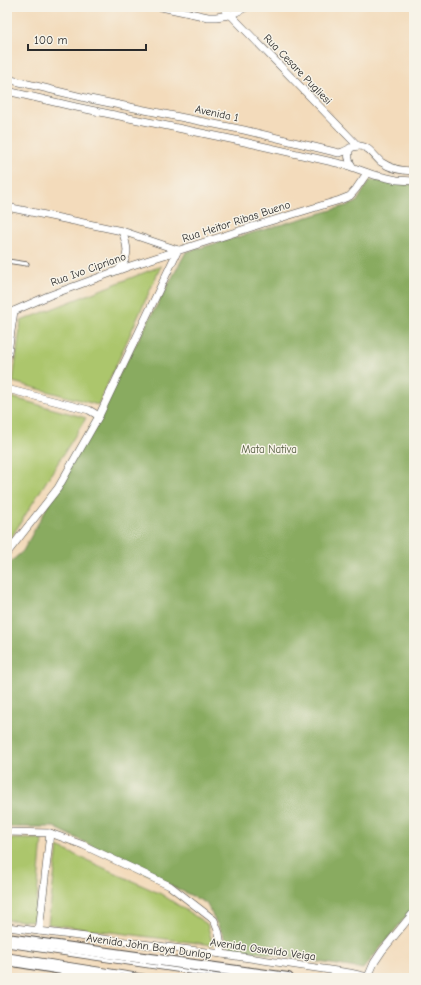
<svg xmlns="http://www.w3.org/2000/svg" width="421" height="985" font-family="'Comic Neue',sans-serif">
<rect width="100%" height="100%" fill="#f7f3e8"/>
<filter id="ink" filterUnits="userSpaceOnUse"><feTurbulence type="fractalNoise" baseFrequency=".025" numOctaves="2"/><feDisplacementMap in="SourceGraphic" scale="8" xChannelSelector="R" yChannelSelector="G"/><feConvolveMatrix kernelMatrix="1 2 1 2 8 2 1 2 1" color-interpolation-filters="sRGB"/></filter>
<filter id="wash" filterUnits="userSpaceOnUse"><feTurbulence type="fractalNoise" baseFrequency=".012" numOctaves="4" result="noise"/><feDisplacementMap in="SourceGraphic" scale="16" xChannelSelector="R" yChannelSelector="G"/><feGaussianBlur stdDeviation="0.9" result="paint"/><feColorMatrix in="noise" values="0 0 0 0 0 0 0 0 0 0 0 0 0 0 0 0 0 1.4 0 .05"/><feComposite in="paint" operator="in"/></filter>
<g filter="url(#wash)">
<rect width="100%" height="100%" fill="#f3dbbb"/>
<g fill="#acc66c" stroke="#6c784c">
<path d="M 161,266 L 98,405 L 13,382 L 21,321 Z"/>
<path d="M 7,396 L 86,418 L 9,541 L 7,541 Z"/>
<path d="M 7,839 L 42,839 L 35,921 L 7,920 Z"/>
<path d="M 58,847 L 161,894 L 207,924 L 213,945 L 48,924 Z"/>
</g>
<path fill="#89ab60" stroke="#5a6b46" d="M 370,180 L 414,185 L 414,907 L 363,969 L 230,948 L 206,903 L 54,827 L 7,827 L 7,565 L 23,551 L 186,252 L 356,203 Z"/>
</g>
<g filter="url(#ink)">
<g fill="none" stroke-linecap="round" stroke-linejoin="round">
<defs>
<g id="lane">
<path d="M 7,261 L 27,264"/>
<path d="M 7,945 L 231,978"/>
<path d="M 7,955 L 155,978"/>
</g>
<g id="street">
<path d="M 161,7 L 208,17 L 216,17 L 230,15 L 247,7"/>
<path d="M 223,7 L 358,146"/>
<path d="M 7,79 L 90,99 L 244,130 L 339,153 C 346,152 351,146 359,146 C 369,146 374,156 381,162 C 391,169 402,171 414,171"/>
<path d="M 7,91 L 76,107 L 240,141 L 346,165 L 374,175 L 397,180 L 414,181"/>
<path d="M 350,148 C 347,155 348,160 352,166"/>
<path d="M 7,207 L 122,231 L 178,250"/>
<path d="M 119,269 C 130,256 128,247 122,231"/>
<path d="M 7,314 L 48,296 L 130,266 L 264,223 L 340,200 L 350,196 L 356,189 L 367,173"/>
<path d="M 7,359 L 14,311"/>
<path d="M 7,389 L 89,410 L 99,416"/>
<path d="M 7,553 L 58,488 L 99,416 L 178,250"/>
<path d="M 7,832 L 50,833 L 83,845 L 170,886 L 214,920 L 219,933 L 222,954"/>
<path d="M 7,927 L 222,954 L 350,973 L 372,978"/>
<path d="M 39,931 L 50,833"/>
<path d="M 368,977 L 374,963 L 382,951 L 414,912"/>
</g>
<g id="primary">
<path d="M 7,939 L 288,978"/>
<path d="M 7,960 L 117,978"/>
</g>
</defs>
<use href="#lane" stroke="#494541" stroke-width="5"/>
<use href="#street" stroke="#494541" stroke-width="8"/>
<use href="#primary" stroke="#494541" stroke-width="12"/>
<use href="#lane" stroke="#fff" stroke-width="3.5"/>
<use href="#street" stroke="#fff" stroke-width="7"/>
<use href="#primary" stroke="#fff" stroke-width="10"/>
</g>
</g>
<g text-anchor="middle" stroke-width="3" stroke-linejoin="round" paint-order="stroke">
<g font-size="11" fill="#2b2b2b" stroke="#f7f3e8">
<text transform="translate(298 69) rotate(46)" y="4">Rua Cesare Pugliesi</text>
<text transform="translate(217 113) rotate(12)" y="4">Avenida 1</text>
<text transform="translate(236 221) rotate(-18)" y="4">Rua Heitor Ribas Bueno</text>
<text transform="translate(88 269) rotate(-20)" y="4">Rua Ivo Cipriano</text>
<text transform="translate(149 946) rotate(8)" y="4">Avenida John Boyd Dunlop</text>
<text transform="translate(263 949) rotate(8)" y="4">Avenida Oswaldo Veiga</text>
</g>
<g font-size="11" fill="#525a3e" stroke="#f7f3e8">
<text x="269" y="453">Mata Nativa</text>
</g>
</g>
<rect width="421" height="985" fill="none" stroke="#f7f3e8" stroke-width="24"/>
<path d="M28 44v6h118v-6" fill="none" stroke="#2b2b2b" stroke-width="2"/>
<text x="34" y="44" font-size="12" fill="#2b2b2b" stroke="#f7f3e8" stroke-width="3" paint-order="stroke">100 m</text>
</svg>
